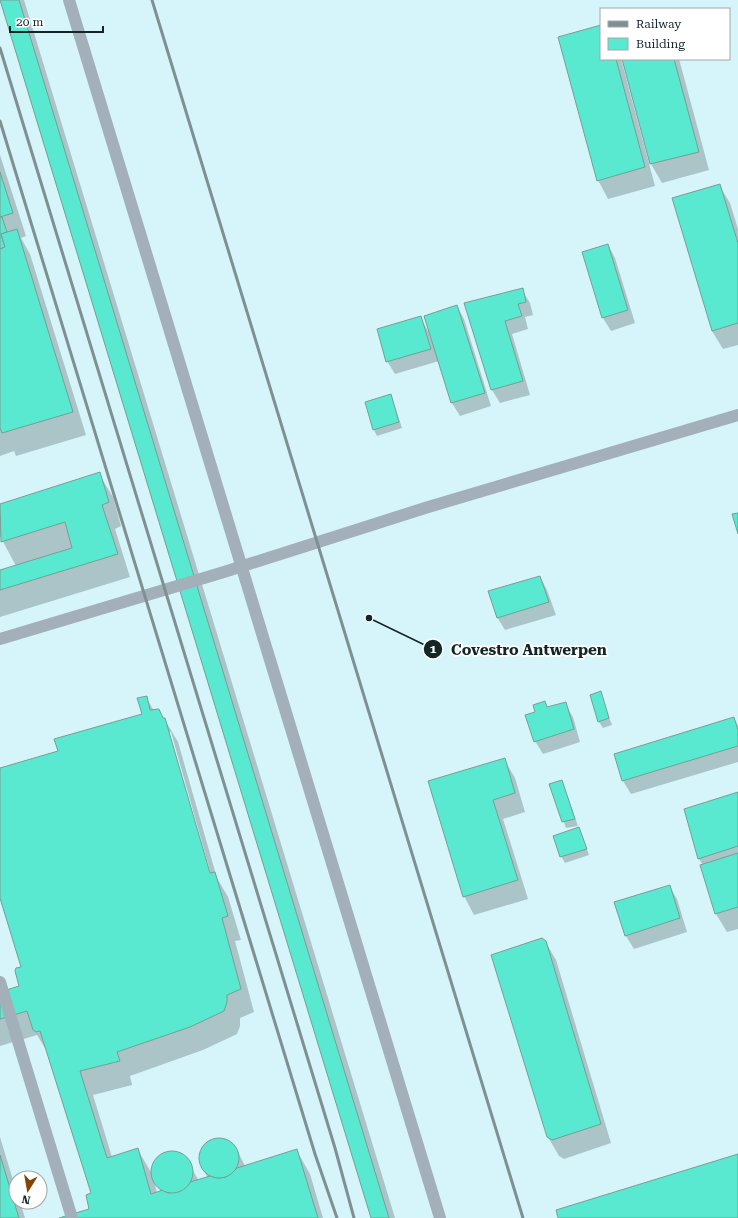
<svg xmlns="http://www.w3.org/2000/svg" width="738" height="1218" font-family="'Roboto Serif',serif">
<rect width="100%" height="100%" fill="#e8f9fc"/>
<path fill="#d6f5fb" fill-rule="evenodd" d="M 0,0 L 738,0 L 738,1218 L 0,1218 ZM 601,9 L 729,9 L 729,59 L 601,59 ZM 16,1178 L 40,1178 L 40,1202 L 16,1202 Z"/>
<g fill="#0003" fill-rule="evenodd">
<path d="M 0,0 L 24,0 L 395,1218 L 372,1218 Z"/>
<path d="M 601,26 L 601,59 L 621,59 L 655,186 L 608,199 L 598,180 Z"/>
<path d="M 623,59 L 679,59 L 709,170 L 662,183 L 651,164 Z"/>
<path d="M 0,155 L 26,236 L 21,238 L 30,254 L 86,435 L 16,456 L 14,451 L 0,456 Z"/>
<path d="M 719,185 L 730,203 L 738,229 L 738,345 L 723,349 L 712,331 Z"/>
<path d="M 608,245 L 615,258 L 635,323 L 611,331 L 603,318 L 583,253 Z"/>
<path d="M 522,290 L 530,303 L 533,315 L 525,317 L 528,329 L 512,334 L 530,395 L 500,403 L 492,390 L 465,304 Z"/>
<path d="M 457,306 L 464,319 L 491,406 L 460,416 L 452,403 L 439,361 L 395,374 L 387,361 L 420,317 L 428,331 Z"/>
<path d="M 391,395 L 402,428 L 377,436 L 374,430 Z"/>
<path d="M 99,474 L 113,497 L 121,526 L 115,529 L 130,577 L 0,617 L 0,571 L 16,566 L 0,536 L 0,505 Z"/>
<path d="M 540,577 L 547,590 L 556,615 L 505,630 L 497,617 Z"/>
<path d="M 600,693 L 612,725 L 603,728 L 599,722 Z"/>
<path d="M 146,697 L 154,711 L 159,710 L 178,742 L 217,878 L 228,897 L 241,940 L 235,941 L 254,1012 L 240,1018 L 240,1026 L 237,1034 L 203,1050 L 130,1076 L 132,1085 L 93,1095 L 112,1157 L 138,1150 L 152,1174 L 156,1161 L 161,1156 L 173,1152 L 185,1157 L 199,1181 L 208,1178 L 201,1166 L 200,1153 L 203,1147 L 213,1139 L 226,1139 L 236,1148 L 245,1166 L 297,1151 L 310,1174 L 323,1218 L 63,1218 L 91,1210 L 92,1194 L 48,1053 L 37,1035 L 0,1046 L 0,993 L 20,987 L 22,967 L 0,899 L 0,769 L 59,751 L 143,714 ZM 168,732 L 171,732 L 212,878 L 210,878 ZM 153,1177 L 154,1177 L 161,1192 L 157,1193 Z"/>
<path d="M 544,702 L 548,708 L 565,704 L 573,717 L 580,742 L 543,754 L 535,741 L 536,712 Z"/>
<path d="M 734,719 L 738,726 L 738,762 L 631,794 L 623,781 L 616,755 Z"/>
<path d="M 504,759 L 515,778 L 525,812 L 503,819 L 528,899 L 474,915 L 464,896 Z"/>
<path d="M 562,781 L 578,826 L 566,828 L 550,784 Z"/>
<path d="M 738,793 L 738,929 L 727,932 L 716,914 L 701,866 L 703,865 L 699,859 Z"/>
<path d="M 579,829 L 589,855 L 565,863 L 561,856 Z"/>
<path d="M 669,886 L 677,899 L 687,932 L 634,949 L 626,936 L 616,903 Z"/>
<path d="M 545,941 L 556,960 L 611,1143 L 564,1159 L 559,1156 L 548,1137 Z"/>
<path d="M 0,1137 L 16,1190 L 16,1202 L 20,1202 L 25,1218 L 0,1218 Z"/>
</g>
<g fill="#59e9d1" stroke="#779e96">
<path d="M 0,0 L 19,0 L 389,1218 L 371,1218 Z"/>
<path d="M 601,25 L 601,59 L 616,59 L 645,167 L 597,181 L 558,37 Z"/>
<path d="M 622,59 L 674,59 L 699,152 L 650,164 Z"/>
<path d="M 0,172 L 13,213 L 0,217 Z"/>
<path d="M 720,184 L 738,243 L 738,323 L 712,331 L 672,198 Z"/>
<path d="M 0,217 L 2,217 L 7,232 L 1,234 L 5,247 L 0,249 Z"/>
<path d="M 17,229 L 73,412 L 2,433 L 0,428 L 0,249 L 5,247 L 1,234 Z"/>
<path d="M 608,244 L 628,310 L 602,318 L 582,252 Z"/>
<path d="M 523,288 L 526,302 L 518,304 L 522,316 L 505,321 L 523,381 L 491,390 L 464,303 Z"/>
<path d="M 457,305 L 485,393 L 451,403 L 424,316 Z"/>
<path d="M 421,316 L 431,349 L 386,362 L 377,329 Z"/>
<path d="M 391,394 L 399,422 L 373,430 L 365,402 Z"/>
<path d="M 100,472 L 109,502 L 102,505 L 118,554 L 0,590 L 0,570 L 72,548 L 65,522 L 1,542 L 0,504 Z"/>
<path d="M 738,513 L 738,534 L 732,514 Z"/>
<path d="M 540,576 L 549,602 L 497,618 L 488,591 Z"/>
<path d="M 601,691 L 609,718 L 598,722 L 590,695 Z"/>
<path d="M 147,696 L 150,710 L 159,709 L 163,718 L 165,718 L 210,873 L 215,872 L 228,916 L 222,918 L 241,989 L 227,995 L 227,1002 L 224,1011 L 190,1027 L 117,1052 L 120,1061 L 80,1071 L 107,1158 L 138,1148 L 151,1194 L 163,1190 L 168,1193 L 180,1191 L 190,1182 L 210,1176 L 219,1178 L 226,1177 L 237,1168 L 297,1149 L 318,1218 L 59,1218 L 89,1209 L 86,1195 L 91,1193 L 40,1031 L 36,1032 L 33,1030 L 27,1011 L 0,1019 L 0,992 L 19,986 L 15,971 L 16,968 L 21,967 L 0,898 L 0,768 L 58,751 L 54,739 L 142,714 L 137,698 Z"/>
<path d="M 545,701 L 547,707 L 566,702 L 574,729 L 534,742 L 525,715 L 535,712 L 533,705 Z"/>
<path d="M 734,717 L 738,730 L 738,746 L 622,781 L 614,754 Z"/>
<path d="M 505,758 L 515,793 L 493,800 L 518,880 L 463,897 L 428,781 Z"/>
<path d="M 562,780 L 575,819 L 562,822 L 549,784 Z"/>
<path d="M 738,792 L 738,846 L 698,859 L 684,809 Z"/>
<path d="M 579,827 L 587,849 L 560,857 L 553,836 Z"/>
<path d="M 738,853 L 738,907 L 715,914 L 700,865 Z"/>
<path d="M 670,885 L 680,918 L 625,936 L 614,902 Z"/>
<path d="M 542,938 L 546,941 L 601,1124 L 552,1140 L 547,1137 L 491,955 Z"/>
<circle cx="219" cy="1158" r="20"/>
<circle cx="172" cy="1172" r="21"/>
<path d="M 738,1154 L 738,1218 L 558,1218 L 556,1210 Z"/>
<path d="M 0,1155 L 19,1218 L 0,1218 Z"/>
</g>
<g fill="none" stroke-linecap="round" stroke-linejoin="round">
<g stroke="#a3afb9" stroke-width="12">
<path d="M 69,0 L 440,1218"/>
<path d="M 0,639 L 224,572 L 425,508 L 738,415"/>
<path d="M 0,982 L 72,1218"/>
</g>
<g stroke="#7f9093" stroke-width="3">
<path d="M 152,0 L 523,1218"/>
<path d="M 0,48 L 335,1148 L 354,1218"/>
<path d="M 0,121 L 315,1154 L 337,1218"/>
</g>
</g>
<path fill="none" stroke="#142528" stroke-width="1.5" d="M369 618L433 649"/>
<g fill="#142528" stroke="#fff" stroke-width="1.5">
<circle cx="369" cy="618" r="4"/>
<circle cx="433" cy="649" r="10"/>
</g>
<g font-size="12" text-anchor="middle" font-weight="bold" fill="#fff">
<text x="433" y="653">1</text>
</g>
<g font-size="15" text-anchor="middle" font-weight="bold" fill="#142528" stroke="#fff" stroke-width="3.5" stroke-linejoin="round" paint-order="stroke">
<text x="529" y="655">Covestro Antwerpen</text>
</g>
<rect x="600" y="8" width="130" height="52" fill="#ffffff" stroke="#a1a8a9"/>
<rect x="608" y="21" width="20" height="6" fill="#7f9093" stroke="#a1a8a9"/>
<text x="636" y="28" font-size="12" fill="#142528">Railway</text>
<rect x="608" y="38" width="20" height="12" fill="#59e9d1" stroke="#a1a8a9"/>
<text x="636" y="48" font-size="12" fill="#142528">Building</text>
<g transform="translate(28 1190) rotate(191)"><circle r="19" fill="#ffffff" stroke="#a1a8a9"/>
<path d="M0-3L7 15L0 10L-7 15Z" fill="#834503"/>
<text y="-6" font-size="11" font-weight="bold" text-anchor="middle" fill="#142528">N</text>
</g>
<path d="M10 26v6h93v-6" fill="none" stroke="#142528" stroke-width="2"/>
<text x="16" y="26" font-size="12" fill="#142528" stroke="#ffffff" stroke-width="3" paint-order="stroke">20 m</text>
</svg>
